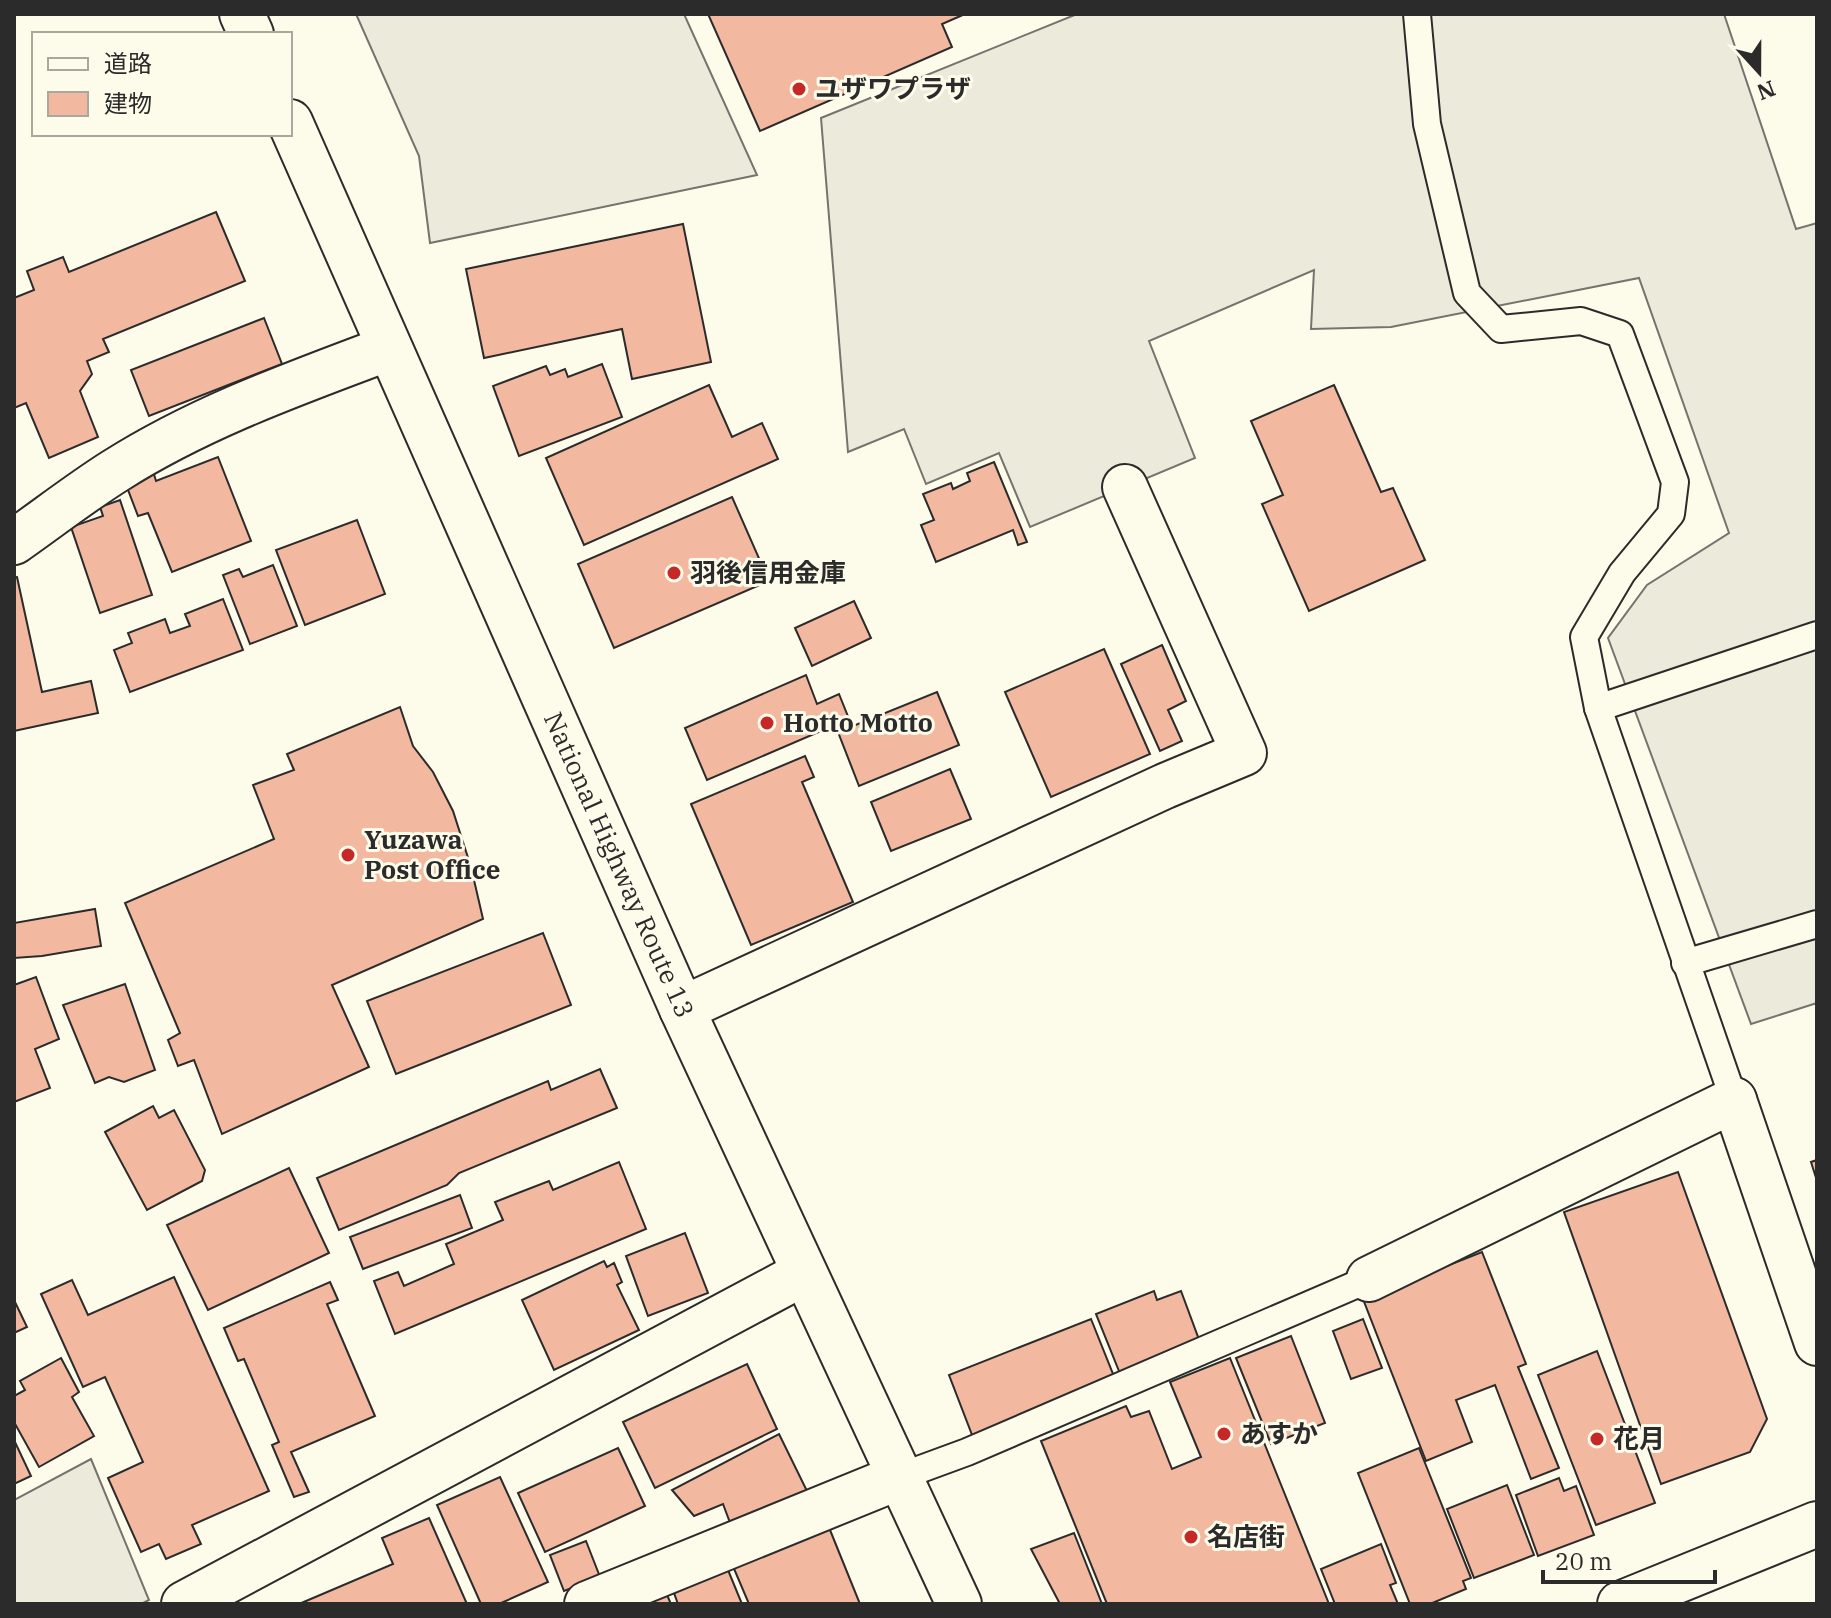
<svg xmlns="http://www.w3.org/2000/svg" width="1831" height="1618" font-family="'IBM Plex Serif','Noto Sans JP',serif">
<rect width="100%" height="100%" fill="#fdfbea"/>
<g fill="#eceadb" stroke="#74746e" stroke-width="2">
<path d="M 356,14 L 684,14 L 757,175 L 430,243 L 419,156 Z"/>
<path d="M 1077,14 L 1724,14 L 1796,229 L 1817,223 L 1817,1003 L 1751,1024 L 1608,638 L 1647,585 L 1729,533 L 1639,278 L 1391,327 L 1311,329 L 1314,270 L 1149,341 L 1195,458 L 1030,527 L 999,453 L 926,484 L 904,429 L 848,452 L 821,118 Z"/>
<path d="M 91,1459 L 149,1600 L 141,1604 L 14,1604 L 14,1500 Z"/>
</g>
<g fill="#f2b8a0" stroke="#2b2b2b" stroke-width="2">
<path d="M 708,14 L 965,14 L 942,24 L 952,47 L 760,131 Z"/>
<path d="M 216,212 L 245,281 L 103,339 L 109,352 L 87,361 L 92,374 L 80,391 L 98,437 L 49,458 L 26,403 L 14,408 L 14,298 L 34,290 L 27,271 L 63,257 L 69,272 Z"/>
<path d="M 683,224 L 711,362 L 632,379 L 622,329 L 484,358 L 466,269 Z"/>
<path d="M 264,318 L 282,364 L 149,416 L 131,370 Z"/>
<path d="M 602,364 L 622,417 L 519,456 L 493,386 L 546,366 L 550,375 L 565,369 L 568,377 Z"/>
<path d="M 709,385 L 732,437 L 762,423 L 778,459 L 584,545 L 546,458 Z"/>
<path d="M 1334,385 L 1381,492 L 1393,488 L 1425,560 L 1309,611 L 1262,504 L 1283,495 L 1251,421 Z"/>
<path d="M 218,457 L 251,541 L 172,572 L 148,513 L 138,516 L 125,482 L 153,471 L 156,481 Z"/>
<path d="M 994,462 L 1027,542 L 1018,545 L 1013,530 L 936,562 L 921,525 L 934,520 L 923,494 L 951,483 L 953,489 L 970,481 L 967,473 Z"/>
<path d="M 732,497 L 769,581 L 614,648 L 578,564 Z"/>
<path d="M 120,500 L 152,595 L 100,613 L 71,527 L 103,516 L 100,507 Z"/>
<path d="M 357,520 L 385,594 L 305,625 L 276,550 Z"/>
<path d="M 273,565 L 297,626 L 250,644 L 223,575 L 239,569 L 243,577 Z"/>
<path d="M 17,577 L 42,692 L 91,681 L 98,713 L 14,731 L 14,578 Z"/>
<path d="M 223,599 L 243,650 L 130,692 L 114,650 L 132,643 L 128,633 L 165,619 L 170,633 L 190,626 L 185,614 Z"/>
<path d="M 854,601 L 871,638 L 812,666 L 795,628 Z"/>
<path d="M 1162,645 L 1186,701 L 1168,710 L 1182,741 L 1160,751 L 1121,664 Z"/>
<path d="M 1104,649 L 1150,754 L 1051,797 L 1005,692 Z"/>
<path d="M 806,675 L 817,704 L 839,694 L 849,719 L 707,780 L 685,728 Z"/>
<path d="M 937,692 L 959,745 L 859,786 L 838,732 Z"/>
<path d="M 400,707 L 413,746 L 433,772 L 453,811 L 471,867 L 483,919 L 332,985 L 369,1067 L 222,1134 L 194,1060 L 178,1066 L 168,1040 L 180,1033 L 125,903 L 274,839 L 253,785 L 294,770 L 287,754 Z"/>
<path d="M 805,756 L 814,777 L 802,782 L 853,902 L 751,945 L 691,804 Z"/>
<path d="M 950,769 L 971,819 L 891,851 L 871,802 Z"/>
<path d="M 95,909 L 101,946 L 42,956 L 14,958 L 14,923 Z"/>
<path d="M 543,933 L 571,1005 L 396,1074 L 367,1001 Z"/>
<path d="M 36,977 L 59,1039 L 35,1049 L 50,1088 L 14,1102 L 14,985 Z"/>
<path d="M 125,984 L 155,1070 L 124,1082 L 109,1077 L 95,1083 L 63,1005 Z"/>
<path d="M 600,1069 L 617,1108 L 459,1173 L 447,1185 L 339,1230 L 317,1178 L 548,1081 L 551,1090 Z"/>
<path d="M 153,1106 L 159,1118 L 174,1110 L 205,1170 L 202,1181 L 147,1210 L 105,1132 Z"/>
<path d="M 1817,1160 L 1817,1181 L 1811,1162 Z"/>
<path d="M 619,1162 L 646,1229 L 395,1334 L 374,1281 L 398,1272 L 404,1286 L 454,1264 L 446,1244 L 503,1220 L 495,1202 L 549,1181 L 553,1190 Z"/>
<path d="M 289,1168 L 329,1253 L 208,1310 L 167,1225 Z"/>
<path d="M 1678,1172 L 1767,1419 L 1750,1452 L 1661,1484 L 1564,1212 Z"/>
<path d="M 460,1195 L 472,1228 L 363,1269 L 350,1237 Z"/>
<path d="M 685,1233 L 708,1293 L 648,1316 L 626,1256 Z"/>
<path d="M 1482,1252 L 1526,1364 L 1518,1367 L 1559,1468 L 1531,1479 L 1495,1385 L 1456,1400 L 1472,1442 L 1426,1461 L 1363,1299 Z"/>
<path d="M 604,1261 L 607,1267 L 614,1263 L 622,1282 L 617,1285 L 639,1330 L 554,1370 L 522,1300 Z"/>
<path d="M 174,1277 L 269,1491 L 192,1525 L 201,1544 L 166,1559 L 159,1544 L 141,1552 L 108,1478 L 143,1462 L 105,1377 L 83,1387 L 41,1294 L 72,1280 L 88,1315 Z"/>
<path d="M 330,1282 L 338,1300 L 327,1304 L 375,1416 L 291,1452 L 309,1492 L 294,1497 L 272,1445 L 279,1442 L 244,1359 L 238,1361 L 224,1328 Z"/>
<path d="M 1154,1291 L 1157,1300 L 1181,1291 L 1201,1345 L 1121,1376 L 1096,1314 Z"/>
<path d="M 14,1300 L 27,1327 L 14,1333 Z"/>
<path d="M 1091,1319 L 1117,1384 L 974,1440 L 949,1375 Z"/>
<path d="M 1363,1319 L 1382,1368 L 1351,1379 L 1333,1331 Z"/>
<path d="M 1291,1336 L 1325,1423 L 1271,1444 L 1236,1358 Z"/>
<path d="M 1597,1351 L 1655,1503 L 1596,1525 L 1538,1375 Z"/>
<path d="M 61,1358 L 79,1392 L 72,1397 L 94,1436 L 39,1467 L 14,1422 L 14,1396 L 25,1390 L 20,1381 Z"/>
<path d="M 1230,1358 L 1329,1604 L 1107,1604 L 1041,1441 L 1126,1406 L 1131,1417 L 1149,1411 L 1172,1469 L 1201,1457 L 1170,1382 Z"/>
<path d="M 747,1364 L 777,1429 L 655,1488 L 623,1422 Z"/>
<path d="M 779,1434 L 807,1491 L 732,1528 L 723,1504 L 694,1516 L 672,1490 Z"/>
<path d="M 14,1440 L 31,1476 L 14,1484 Z"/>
<path d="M 618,1448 L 645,1506 L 545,1552 L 518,1493 Z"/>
<path d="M 1419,1448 L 1471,1578 L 1463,1581 L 1466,1589 L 1430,1604 L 1410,1604 L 1358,1473 Z"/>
<path d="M 500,1477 L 548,1582 L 499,1604 L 481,1604 L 437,1505 Z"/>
<path d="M 1559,1478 L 1564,1491 L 1576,1486 L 1594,1535 L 1538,1556 L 1516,1495 Z"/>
<path d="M 1507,1485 L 1534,1555 L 1474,1578 L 1447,1509 Z"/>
<path d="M 429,1518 L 467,1604 L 299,1604 L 393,1564 L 382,1538 Z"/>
<path d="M 828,1525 L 860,1604 L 749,1604 L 732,1564 Z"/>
<path d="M 1074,1533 L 1102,1604 L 1060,1604 L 1031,1549 Z"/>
<path d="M 586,1541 L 600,1577 L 564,1591 L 550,1555 Z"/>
<path d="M 1381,1544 L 1396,1583 L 1390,1585 L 1398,1604 L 1335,1604 L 1321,1569 Z"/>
<path d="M 728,1570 L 742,1604 L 678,1604 L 674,1593 Z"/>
<path d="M 667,1595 L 671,1604 L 645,1604 Z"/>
</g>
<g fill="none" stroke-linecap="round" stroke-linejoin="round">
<defs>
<g id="service">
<path d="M 1417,14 L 1427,124 L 1467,293 L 1501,329 L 1581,321 L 1620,334 L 1675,482 L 1671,514 L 1622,573 L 1584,637 L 1598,708 L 1734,1100"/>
<path d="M 1598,708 L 1817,635"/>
<path d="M 1685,963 L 1817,924"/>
<path d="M 899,1477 L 967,1452 L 1369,1279"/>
</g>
<g id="minor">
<path d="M 14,542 C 47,519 80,493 115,471 C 200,417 296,383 389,348"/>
<path d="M 682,1009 L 1165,786 L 1244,753 L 1125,487"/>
<path d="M 1369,1279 L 1734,1100"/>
<path d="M 184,1604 L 804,1273"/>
<path d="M 587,1604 L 899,1477"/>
</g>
<path id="tertiary" d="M 1734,1100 L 1817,1343"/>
<path id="secondary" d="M 1620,1604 L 1817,1524"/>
<g id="trunk">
<path d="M 242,14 L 251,34"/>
<path d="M 290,122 L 682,1009 L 959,1604"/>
</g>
</defs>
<use href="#service" stroke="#2b2b2b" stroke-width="30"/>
<use href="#minor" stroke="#2b2b2b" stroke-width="48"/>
<use href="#tertiary" stroke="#2b2b2b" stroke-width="48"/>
<use href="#secondary" stroke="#2b2b2b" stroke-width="48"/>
<use href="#trunk" stroke="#2b2b2b" stroke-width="48"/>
<use href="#service" stroke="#fdfbea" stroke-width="26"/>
<use href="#minor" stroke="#fdfbea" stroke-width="44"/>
<use href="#tertiary" stroke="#fdfbea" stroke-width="44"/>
<use href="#secondary" stroke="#fdfbea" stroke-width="44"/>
<use href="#trunk" stroke="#fdfbea" stroke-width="44"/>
</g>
<g fill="#c62828" stroke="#fdfbea" stroke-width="3">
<circle cx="799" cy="89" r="8"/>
<circle cx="674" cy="573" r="8"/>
<circle cx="767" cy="723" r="8"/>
<circle cx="348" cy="855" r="8"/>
<circle cx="1224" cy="1434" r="8"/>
<circle cx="1597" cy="1439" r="8"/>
<circle cx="1191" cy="1537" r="8"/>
</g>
<g text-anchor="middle" stroke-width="6" stroke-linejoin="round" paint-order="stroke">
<g font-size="26" font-weight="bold" fill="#2b2b2b" stroke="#fdfbea" text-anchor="start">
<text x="815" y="98">ユザワプラザ</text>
<text x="690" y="582">羽後信用金庫</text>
<text x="783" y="732">Hotto Motto</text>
<text x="364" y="849">Yuzawa<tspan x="364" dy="30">Post Office</tspan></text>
<text x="1240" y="1443">あすか</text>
<text x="1613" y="1448">花月</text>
<text x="1207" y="1546">名店街</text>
</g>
<g font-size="26" fill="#2b2b2b" stroke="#fdfbea">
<text transform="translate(619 865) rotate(66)" y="9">National Highway Route 13</text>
</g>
</g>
<rect width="1831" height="1618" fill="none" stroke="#2b2b2b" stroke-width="32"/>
<rect x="32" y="32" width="260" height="104" fill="#fdfbea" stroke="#a9a89e" stroke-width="2"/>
<rect x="48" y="58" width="40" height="12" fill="#fdfbea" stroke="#a9a89e" stroke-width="2"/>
<text x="104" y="72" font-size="24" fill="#2b2b2b">道路</text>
<rect x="48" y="92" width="40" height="24" fill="#f2b8a0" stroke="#a9a89e" stroke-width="2"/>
<text x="104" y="112" font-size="24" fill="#2b2b2b">建物</text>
<g transform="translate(1759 72) rotate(159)" stroke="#fdfbea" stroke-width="6" paint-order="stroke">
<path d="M0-6L14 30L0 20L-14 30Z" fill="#2b2b2b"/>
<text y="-12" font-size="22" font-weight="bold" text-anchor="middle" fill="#2b2b2b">N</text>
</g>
<path d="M1543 1570v12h172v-12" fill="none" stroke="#2b2b2b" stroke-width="4"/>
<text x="1555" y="1570" font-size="24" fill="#2b2b2b" stroke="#fdfbea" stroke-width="6" paint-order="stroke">20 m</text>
</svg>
